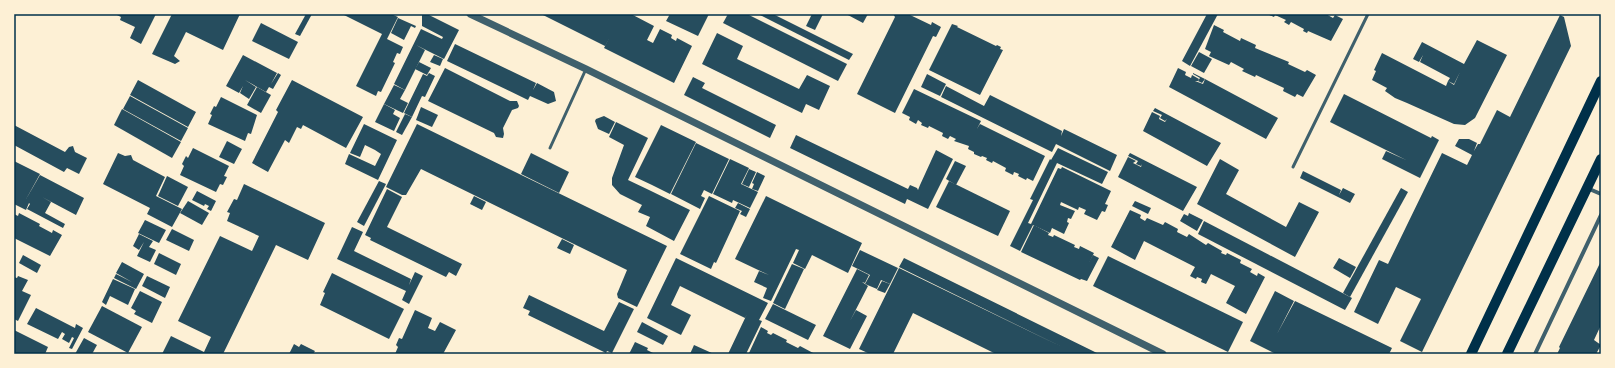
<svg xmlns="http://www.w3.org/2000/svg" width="1615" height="368" font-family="'PT Sans Narrow',sans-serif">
<rect width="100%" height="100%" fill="#fdf0d5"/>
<g fill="#264d5e">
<path d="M 115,14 L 156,14 L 141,44 L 130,38 L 135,27 L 120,20 L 121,17 Z"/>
<path d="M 172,14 L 240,14 L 223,50 L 186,32 L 174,56 L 180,61 L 175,64 L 152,54 Z"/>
<path d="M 306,14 L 312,14 L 300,36 L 295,34 Z"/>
<path d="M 342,14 L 391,14 L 398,17 L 387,39 L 403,47 L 400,54 L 397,53 L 393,62 L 395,63 L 381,92 L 378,91 L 376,96 L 356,86 L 382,34 Z"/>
<path d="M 422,14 L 427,14 L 459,30 L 444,59 L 416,45 L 425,50 L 405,90 L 394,84 L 421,29 L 442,39 L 443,37 L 422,26 Z"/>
<path d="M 541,14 L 631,14 L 654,26 L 647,40 L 653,43 L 660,29 L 672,35 L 671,38 L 676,41 L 677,38 L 692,46 L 674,83 L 604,48 L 611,35 L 605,46 Z"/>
<path d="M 670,14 L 673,15 L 709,14 L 698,36 L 666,21 Z"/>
<path d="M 728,14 L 747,14 L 847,64 L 838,81 L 723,23 Z"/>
<path d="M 758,14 L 773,14 L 853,54 L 849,60 Z"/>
<path d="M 812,14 L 823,14 L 815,30 L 806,26 Z"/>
<path d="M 846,14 L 868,14 L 863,23 Z"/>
<path d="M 893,14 L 908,14 L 931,25 L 932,22 L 941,27 L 936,37 L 933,36 L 895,113 L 857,94 L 895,17 Z"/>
<path d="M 1207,14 L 1218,14 L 1190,66 L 1182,61 Z"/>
<path d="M 1267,14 L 1326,14 L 1333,18 L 1335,15 L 1343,19 L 1331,41 L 1308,31 L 1307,33 L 1303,31 L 1304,29 L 1291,22 L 1289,25 L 1284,22 L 1286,20 L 1275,15 L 1274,17 Z"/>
<path d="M 1560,15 L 1564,17 L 1571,46 L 1422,352 L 1400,341 L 1421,299 L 1396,287 L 1378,324 L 1354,312 L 1379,260 L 1388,264 L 1442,153 L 1467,165 L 1472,155 L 1455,146 L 1459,139 L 1469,139 L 1477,143 L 1474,151 L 1478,144 L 1480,144 L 1497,110 L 1510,117 Z"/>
<path d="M 398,18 L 416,26 L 415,28 L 411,26 L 404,40 L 391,33 Z"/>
<path d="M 261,23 L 298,42 L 289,59 L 252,41 Z"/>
<path d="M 952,24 L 958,26 L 957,27 L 996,46 L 997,45 L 1001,47 L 1000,49 L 1003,50 L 980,95 L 929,70 Z"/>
<path d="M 1214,25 L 1224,30 L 1223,32 L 1240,41 L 1241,38 L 1256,45 L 1255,48 L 1289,62 L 1288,64 L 1305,72 L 1307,70 L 1316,75 L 1303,97 L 1297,94 L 1295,97 L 1283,91 L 1284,88 L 1256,75 L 1255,77 L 1242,71 L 1244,69 L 1231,62 L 1229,65 L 1209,56 L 1211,52 L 1205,49 Z"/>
<path d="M 717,33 L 743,46 L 737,59 L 799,89 L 807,75 L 830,86 L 819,110 L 806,104 L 802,113 L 702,64 Z"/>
<path d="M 1477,40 L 1507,55 L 1475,118 L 1465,125 L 1454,124 L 1407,103 L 1395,98 L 1385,91 L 1387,88 L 1372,80 L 1376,71 L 1374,70 L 1382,53 L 1446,86 L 1448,81 L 1454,85 L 1460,72 L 1454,84 L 1448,81 L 1450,78 L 1420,62 L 1423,55 L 1419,62 L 1413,59 L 1422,42 L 1464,64 Z"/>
<path d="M 455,44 L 536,83 L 533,90 L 537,83 L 554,92 L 556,101 L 548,104 L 530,96 L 528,100 L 447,61 Z"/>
<path d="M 1199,52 L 1212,59 L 1204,73 L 1191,66 Z"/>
<path d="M 243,55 L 277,73 L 271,84 L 278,73 L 281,75 L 273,89 L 269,87 L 266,92 L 245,80 L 256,87 L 249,99 L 240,93 L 243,86 L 239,93 L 226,86 Z"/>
<path d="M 434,55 L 443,59 L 440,66 L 430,62 Z"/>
<path d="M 419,62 L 431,68 L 427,75 L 415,69 Z"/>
<path d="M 445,68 L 510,101 L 517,101 L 519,106 L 518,108 L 512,110 L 503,128 L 504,134 L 503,138 L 496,137 L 494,133 L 428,101 Z"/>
<path d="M 1178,68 L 1186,72 L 1185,75 L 1191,78 L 1192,75 L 1199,79 L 1198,81 L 1195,81 L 1203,84 L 1205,79 L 1278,118 L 1266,139 L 1169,87 Z"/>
<path d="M 429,73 L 435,76 L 425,97 L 422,96 L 412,117 L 404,113 L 423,74 L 427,76 Z"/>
<path d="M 1193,73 L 1205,79 L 1202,83 L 1198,81 L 1200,78 L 1193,74 Z"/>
<path d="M 927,74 L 946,84 L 940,96 L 921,87 Z"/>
<path d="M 693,77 L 705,83 L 702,88 L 776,125 L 770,138 L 684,95 Z"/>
<path d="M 138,80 L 196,112 L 188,127 L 130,95 Z"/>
<path d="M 292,80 L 363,117 L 346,148 L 303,125 L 301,129 L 297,127 L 289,143 L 285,140 L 268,172 L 252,163 L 278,112 L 276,110 Z"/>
<path d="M 394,85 L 405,90 L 400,99 L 408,103 L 403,113 L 384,104 Z"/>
<path d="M 946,86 L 984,106 L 990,95 L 1062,131 L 1061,136 L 1064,129 L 1117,155 L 1110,171 L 1056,144 L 1052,152 L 941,97 Z"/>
<path d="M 257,87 L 271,95 L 261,113 L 247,105 Z"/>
<path d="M 914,89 L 981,121 L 977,129 L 980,124 L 1045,156 L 1033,181 L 1027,178 L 1026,180 L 1018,176 L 1019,174 L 1014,172 L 1013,175 L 1005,171 L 1006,168 L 993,161 L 992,163 L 986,160 L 987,158 L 982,156 L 981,157 L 974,154 L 974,152 L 968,149 L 969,146 L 954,141 L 956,139 L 950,136 L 948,139 L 942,136 L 943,133 L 929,126 L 928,128 L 921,125 L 922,123 L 918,120 L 916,124 L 909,120 L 910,117 L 902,113 Z"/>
<path d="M 1344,94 L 1431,138 L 1417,166 L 1432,136 L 1439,140 L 1420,178 L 1382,159 L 1386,151 L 1406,160 L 1330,122 Z"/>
<path d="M 130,96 L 188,128 L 181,141 L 123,109 Z"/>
<path d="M 221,97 L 257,115 L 251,134 L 248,133 L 245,141 L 208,124 L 212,115 L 210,114 L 214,106 L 216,107 Z"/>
<path d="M 384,104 L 395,110 L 393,114 L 400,118 L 394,131 L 375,122 Z"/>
<path d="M 421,107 L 438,115 L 432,127 L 416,120 Z"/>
<path d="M 1155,108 L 1221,143 L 1207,166 L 1143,131 L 1152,112 L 1160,116 L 1159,119 L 1165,122 L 1167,119 L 1165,121 L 1160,118 L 1162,115 L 1153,111 Z"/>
<path d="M 122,109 L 181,142 L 172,158 L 114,125 Z"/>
<path d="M 405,114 L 412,117 L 402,135 L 396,132 Z"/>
<path d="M 604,116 L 615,122 L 609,134 L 598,129 L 595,121 L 596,119 Z"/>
<path d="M 616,122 L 648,138 L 628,180 L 649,190 L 645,198 L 649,190 L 690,210 L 674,241 L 646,226 L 650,217 L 638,212 L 642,205 L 620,194 L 612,185 L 612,178 L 624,145 L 609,137 Z"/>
<path d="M 364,124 L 397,140 L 378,180 L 345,164 L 349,154 L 375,166 L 381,154 L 375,150 L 365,145 L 360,157 L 350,153 Z"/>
<path d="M 417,124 L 667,246 L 637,307 L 618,298 L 617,294 L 627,270 L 421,169 L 406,195 L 402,195 L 386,187 Z"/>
<path d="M 14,125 L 65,152 L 69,147 L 73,146 L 75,152 L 87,158 L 79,174 L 67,168 L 64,172 L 14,145 Z"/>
<path d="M 661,125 L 696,142 L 670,194 L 652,185 L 656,176 L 652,185 L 635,177 Z"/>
<path d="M 796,135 L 908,189 L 910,185 L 917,188 L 918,190 L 920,185 L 934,192 L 920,185 L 936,150 L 953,159 L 928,209 L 907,199 L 905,204 L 790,148 Z"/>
<path d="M 227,141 L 242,149 L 234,164 L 219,157 Z"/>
<path d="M 696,143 L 729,159 L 712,194 L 704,190 L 701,196 L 705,198 L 700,209 L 671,194 Z"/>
<path d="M 193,148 L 229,166 L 224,176 L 227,177 L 223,185 L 220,184 L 216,192 L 180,175 L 184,166 L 182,164 L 186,156 L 188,158 Z"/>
<path d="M 1058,148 L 1108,172 L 1102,184 L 1057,163 L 1028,223 L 1031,224 L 1058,168 L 1061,169 L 1062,167 L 1111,191 L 1105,204 L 1108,205 L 1105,212 L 1102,211 L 1097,220 L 1084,214 L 1086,210 L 1079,207 L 1078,210 L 1061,202 L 1062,199 L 1060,205 L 1075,211 L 1071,219 L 1068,218 L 1067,222 L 1069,223 L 1064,234 L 1052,228 L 1050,233 L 1033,225 L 1020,251 L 1010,246 L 1033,200 L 1030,199 L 1050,159 L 1051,160 Z"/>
<path d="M 118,153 L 125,156 L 131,155 L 133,160 L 165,177 L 156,196 L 182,209 L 172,227 L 147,214 L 150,208 L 103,184 Z"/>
<path d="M 531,153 L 569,172 L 559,193 L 521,174 Z"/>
<path d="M 1130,153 L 1197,187 L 1183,211 L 1118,177 L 1128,157 L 1136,161 L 1133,163 L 1141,167 L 1142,164 L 1141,166 L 1136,164 L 1138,161 L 1128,156 Z"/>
<path d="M 730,159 L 749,168 L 741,184 L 758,192 L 750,208 L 733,200 L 732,203 L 713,194 Z"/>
<path d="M 1220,159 L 1239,170 L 1226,194 L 1286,227 L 1299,202 L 1319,212 L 1295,257 L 1197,204 Z"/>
<path d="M 14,161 L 40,174 L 25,201 L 40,175 L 84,198 L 76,215 L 42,197 L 51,202 L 45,213 L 65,224 L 63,228 L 27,209 L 30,204 L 29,203 L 26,210 L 14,204 L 14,195 L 19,197 L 14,195 Z"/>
<path d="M 955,161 L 966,166 L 956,185 L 946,179 Z"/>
<path d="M 749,169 L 756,172 L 749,187 L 742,184 Z"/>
<path d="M 1303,171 L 1341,190 L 1339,195 L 1343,188 L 1355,194 L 1350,203 L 1300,178 Z"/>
<path d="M 757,172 L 765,176 L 758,191 L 752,189 L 754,184 L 752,183 Z"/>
<path d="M 167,176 L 188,187 L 178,206 L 158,196 Z"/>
<path d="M 379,181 L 386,184 L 364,226 L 357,222 Z"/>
<path d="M 949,181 L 1010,211 L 998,236 L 936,207 Z"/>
<path d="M 244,184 L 325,223 L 308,260 L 276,245 L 223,354 L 162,354 L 171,336 L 204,352 L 211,337 L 178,321 L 220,236 L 252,251 L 259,236 L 227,221 L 230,213 L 227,212 L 234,199 L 237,200 Z"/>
<path d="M 1401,188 L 1408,192 L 1350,297 L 1343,293 Z"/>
<path d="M 387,189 L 402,197 L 387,227 L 462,264 L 456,276 L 449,272 L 446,277 L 370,240 L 371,238 L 365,235 Z"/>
<path d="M 197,191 L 216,201 L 211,211 L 207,209 L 209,206 L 205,204 L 204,206 L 192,200 Z"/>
<path d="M 474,196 L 486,202 L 482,210 L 470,204 Z"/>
<path d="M 709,196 L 740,211 L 716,263 L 714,262 L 711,269 L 680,254 Z"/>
<path d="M 766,196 L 862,243 L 848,273 L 812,255 L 805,269 L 793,263 L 799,250 L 796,249 L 771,301 L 763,298 L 767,288 L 754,282 L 759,271 L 769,275 L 735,259 Z"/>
<path d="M 188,201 L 209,213 L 202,225 L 180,213 Z"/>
<path d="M 1135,201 L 1151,208 L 1148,214 L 1132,206 Z"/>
<path d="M 738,203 L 750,209 L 746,217 L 740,214 L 742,211 L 735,208 Z"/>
<path d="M 1130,210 L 1141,215 L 1140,218 L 1145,221 L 1147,218 L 1163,225 L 1165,222 L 1178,229 L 1177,232 L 1187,237 L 1189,234 L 1206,245 L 1208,243 L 1222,251 L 1221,253 L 1226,255 L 1227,253 L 1241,260 L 1240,263 L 1252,269 L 1250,272 L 1257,276 L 1258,273 L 1265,277 L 1246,314 L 1226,303 L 1235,286 L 1211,274 L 1206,284 L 1201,282 L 1202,279 L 1197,277 L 1196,279 L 1190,276 L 1195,267 L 1144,241 L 1135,260 L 1111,247 Z"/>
<path d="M 19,213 L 40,224 L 39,226 L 52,233 L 53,230 L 62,235 L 50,256 L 14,238 L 14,214 L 18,216 Z"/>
<path d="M 1189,213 L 1203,220 L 1197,231 L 1180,221 L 1184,214 L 1188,216 Z"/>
<path d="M 145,220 L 166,230 L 159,243 L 138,233 Z"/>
<path d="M 1204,221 L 1352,298 L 1345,310 L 1198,234 Z"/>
<path d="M 1034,225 L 1049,233 L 1048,235 L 1053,237 L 1054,235 L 1075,245 L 1074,247 L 1079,249 L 1080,246 L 1094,253 L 1089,262 L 1093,255 L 1099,258 L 1087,281 L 1081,279 L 1080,280 L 1021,252 Z"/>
<path d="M 352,227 L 363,232 L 354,251 L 411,279 L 409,285 L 415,272 L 423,276 L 409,304 L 402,300 L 406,291 L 337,259 Z"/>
<path d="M 172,229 L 194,240 L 189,251 L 166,240 Z"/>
<path d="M 139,234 L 153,241 L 149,247 L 156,250 L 150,262 L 137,256 L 144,242 L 139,250 L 133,246 Z"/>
<path d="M 562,239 L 574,245 L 570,254 L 557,248 Z"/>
<path d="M 860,250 L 898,268 L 890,284 L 881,280 L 877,289 L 865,284 L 870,275 L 852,266 Z"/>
<path d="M 159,253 L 181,264 L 176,275 L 154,264 Z"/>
<path d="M 23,255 L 41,265 L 37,273 L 19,263 Z"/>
<path d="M 1108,256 L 1243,322 L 1228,352 L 1093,286 Z"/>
<path d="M 676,258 L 768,303 L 759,320 L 762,321 L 746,354 L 728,354 L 747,314 L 745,318 L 680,286 L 671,305 L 691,315 L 681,335 L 647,318 Z"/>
<path d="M 904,258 L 1099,354 L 996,354 L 913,313 L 893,354 L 870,354 L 859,349 L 899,268 L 1062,347 L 899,267 Z"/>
<path d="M 1339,258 L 1356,267 L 1350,278 L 1333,268 Z"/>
<path d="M 1601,261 L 1601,325 L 1594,340 L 1601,345 L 1596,354 L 1557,354 L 1560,348 L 1559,347 Z"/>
<path d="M 122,262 L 144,274 L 136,289 L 114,278 L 116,274 L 132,282 L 116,273 Z"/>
<path d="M 792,264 L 804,269 L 785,309 L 773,303 Z"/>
<path d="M 857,269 L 869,275 L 865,283 L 862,282 L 868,286 L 850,321 L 856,310 L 867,316 L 850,349 L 823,336 Z"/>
<path d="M 332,273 L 404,309 L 389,339 L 320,305 L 325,293 L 323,292 Z"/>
<path d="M 18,276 L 28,280 L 22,291 L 31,295 L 18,321 L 14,319 L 14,277 L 17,278 Z"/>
<path d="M 147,276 L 170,287 L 165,298 L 142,286 Z"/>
<path d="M 113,279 L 135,289 L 128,305 L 110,296 L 106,305 L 102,302 Z"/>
<path d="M 882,281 L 890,284 L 885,293 L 877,290 Z"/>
<path d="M 140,291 L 162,302 L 152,323 L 134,314 L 136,311 L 131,308 Z"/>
<path d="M 1275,291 L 1294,301 L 1277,334 L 1295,301 L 1392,348 L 1389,354 L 1276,354 L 1250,341 Z"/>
<path d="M 529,295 L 604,331 L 619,302 L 634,309 L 612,353 L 607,351 L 606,353 L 528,315 L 530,311 L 523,308 Z"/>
<path d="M 773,304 L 816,325 L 808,340 L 765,319 Z"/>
<path d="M 102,306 L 142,327 L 128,353 L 88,332 Z"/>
<path d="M 36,308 L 75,328 L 76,324 L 83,328 L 72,349 L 69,348 L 74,338 L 72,337 L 69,343 L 62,339 L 65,334 L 62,332 L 58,339 L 27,324 Z"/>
<path d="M 415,310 L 432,318 L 428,328 L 435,331 L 440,322 L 456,330 L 443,354 L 395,354 L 398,347 L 396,345 L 399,338 L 402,339 Z"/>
<path d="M 642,322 L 668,336 L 663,345 L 637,332 Z"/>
<path d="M 761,327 L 768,331 L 767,333 L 771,335 L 773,333 L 787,340 L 786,342 L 798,348 L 800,346 L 815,354 L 752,354 L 749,353 Z"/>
<path d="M 14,330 L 48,347 L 45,354 L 14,354 Z"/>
<path d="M 84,338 L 97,345 L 92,354 L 75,354 Z"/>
<path d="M 635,342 L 648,348 L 647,350 L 655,354 L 629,354 Z"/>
<path d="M 294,344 L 299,347 L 301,344 L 315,351 L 313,354 L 289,354 Z"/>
<path d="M 694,345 L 714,354 L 690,354 Z"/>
</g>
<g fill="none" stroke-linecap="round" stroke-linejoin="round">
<g stroke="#3f606c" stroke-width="3">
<path d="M 550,148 L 586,69"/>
<path d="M 1293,167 L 1368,14"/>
</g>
<g stroke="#3f606c" stroke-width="4">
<path d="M 1587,188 L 1601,194"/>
<path d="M 1535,354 L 1601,215"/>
</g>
<path stroke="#3f606c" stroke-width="7" d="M 470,14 L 586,69 L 1163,354"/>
<g stroke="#003049" stroke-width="10">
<path d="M 1471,354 L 1601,81"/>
<path d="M 1507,354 L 1601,159"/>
</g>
</g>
<rect width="1615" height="368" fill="none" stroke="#fdf0d5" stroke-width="30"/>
<rect x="15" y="15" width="1585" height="338" fill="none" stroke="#003049" stroke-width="1.5"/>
</svg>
